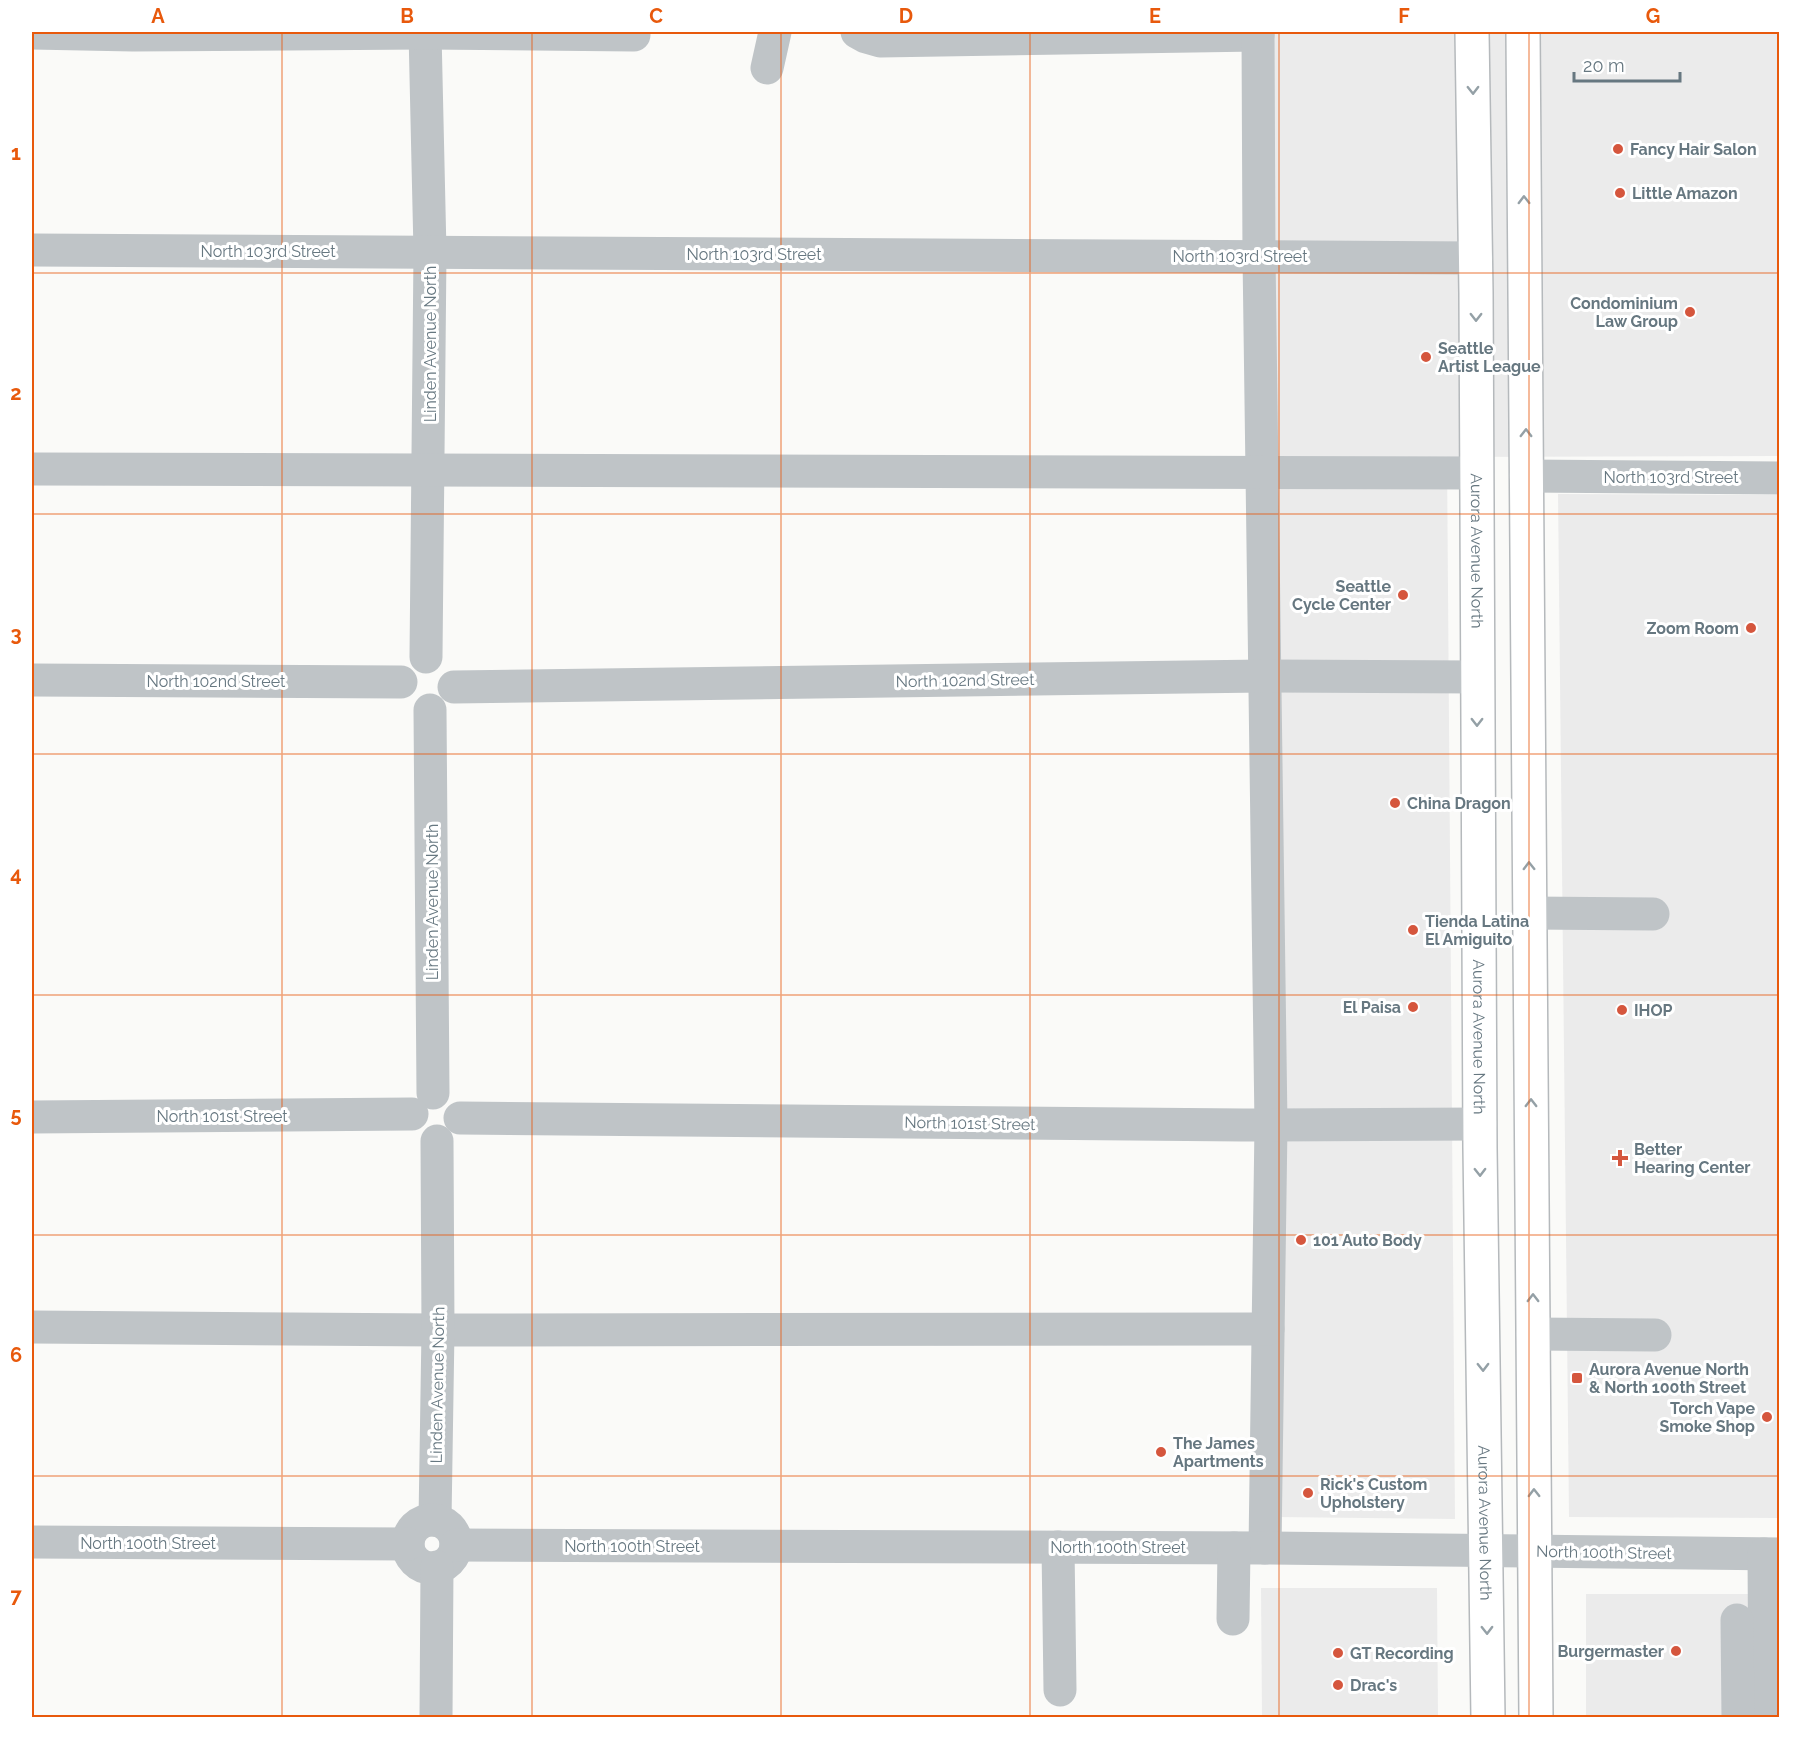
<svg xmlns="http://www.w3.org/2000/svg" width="1811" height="1749" font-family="Raleway,sans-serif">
<rect width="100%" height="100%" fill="#fafaf8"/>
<g fill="#ebebeb">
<path d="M 1258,32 L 1779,32 L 1779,456 L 1447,457 L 1455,1519 L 1276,1517 Z"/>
<path d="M 1558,494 L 1779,495 L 1779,1518 L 1569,1517 Z"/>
<path d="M 1261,1588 L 1437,1588 L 1438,1717 L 1262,1717 Z"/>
<rect x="1586" y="1594" width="193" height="123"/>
</g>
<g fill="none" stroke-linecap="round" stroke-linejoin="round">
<defs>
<g id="highway">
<path id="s1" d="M 1472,32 L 1476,293 L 1480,1148 L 1488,1718"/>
<path d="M 1523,32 L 1536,1718"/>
</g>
</defs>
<use href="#highway" stroke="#b5b9bc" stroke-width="36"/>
<g stroke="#bfc4c7" stroke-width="33">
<path d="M 425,32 L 430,252 L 426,657"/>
<path d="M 857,32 L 866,37 L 880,41 L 1258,35"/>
<path d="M 1258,32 L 1259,256 L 1271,1125 L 1265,1548"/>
<path d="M 32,33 L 133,35 L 425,33 L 634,35"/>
<path d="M 767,68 L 775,32"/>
<path d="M 32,250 L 1476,258"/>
<path d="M 32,469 L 1476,473"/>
<path d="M 1526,476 L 1780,478"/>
<path d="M 32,680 L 401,682"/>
<path d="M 454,687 L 1264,676 L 1477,677"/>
<path d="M 430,710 L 433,1093"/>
<path d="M 1530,913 L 1653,914"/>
<path d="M 32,1117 L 412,1114"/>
<path d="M 460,1118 L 1243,1125 L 1480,1124"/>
<path d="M 32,1327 L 438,1330 L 1268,1329"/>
<path d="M 1533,1334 L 1655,1335"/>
<path d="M 435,1520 L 438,1330 L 437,1141"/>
<circle cx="432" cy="1544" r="24"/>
<path d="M 32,1542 L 408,1544"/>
<path d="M 456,1545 L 1265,1548 L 1780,1554"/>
<path d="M 1058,1547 L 1060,1690"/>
<path d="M 1764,1554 L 1765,1718"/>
<path d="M 1233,1619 L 1234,1548"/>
<path d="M 1737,1620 L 1738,1718"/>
<path d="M 436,1718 L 437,1567"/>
</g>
<use href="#highway" stroke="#fff" stroke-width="33"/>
</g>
<defs><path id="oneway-chevron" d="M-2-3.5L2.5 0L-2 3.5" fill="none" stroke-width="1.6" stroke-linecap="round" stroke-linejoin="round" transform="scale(1.5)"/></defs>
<g stroke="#94a0a6">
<use href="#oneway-chevron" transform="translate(1473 90) rotate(89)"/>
<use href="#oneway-chevron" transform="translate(1524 200) rotate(-91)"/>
<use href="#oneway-chevron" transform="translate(1476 317) rotate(90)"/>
<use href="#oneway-chevron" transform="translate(1526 433) rotate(-90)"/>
<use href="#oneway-chevron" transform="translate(1477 722) rotate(90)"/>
<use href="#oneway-chevron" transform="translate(1529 866) rotate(-91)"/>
<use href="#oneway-chevron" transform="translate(1531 1103) rotate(-90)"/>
<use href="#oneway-chevron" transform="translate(1480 1172) rotate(89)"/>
<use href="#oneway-chevron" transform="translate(1533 1298) rotate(-90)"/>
<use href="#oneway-chevron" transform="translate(1483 1367) rotate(89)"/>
<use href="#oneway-chevron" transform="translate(1534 1493) rotate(-91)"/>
<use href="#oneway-chevron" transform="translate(1487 1630) rotate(89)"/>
</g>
<path fill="none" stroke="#e8590c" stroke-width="1.5" stroke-opacity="0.55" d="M 282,32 L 282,1718M 532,32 L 532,1718M 781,32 L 781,1718M 1030,32 L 1030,1718M 1279,32 L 1279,1718M 1529,32 L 1529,1718M 32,273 L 1780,273M 32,514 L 1780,514M 32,754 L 1780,754M 32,995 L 1780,995M 32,1235 L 1780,1235M 32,1476 L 1780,1476"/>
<g fill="#d5563d" stroke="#fff" stroke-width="2">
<circle cx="1618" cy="149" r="6"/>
<circle cx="1620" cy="193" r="6"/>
<circle cx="1690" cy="312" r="6"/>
<circle cx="1426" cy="357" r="6"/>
<circle cx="1403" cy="595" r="6"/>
<circle cx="1751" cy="628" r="6"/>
<circle cx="1395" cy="803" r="6"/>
<circle cx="1413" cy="930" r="6"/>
<circle cx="1413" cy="1007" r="6"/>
<circle cx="1622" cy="1010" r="6"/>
<path d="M1617 1149h6v6h6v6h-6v6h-6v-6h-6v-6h6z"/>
<circle cx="1301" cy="1240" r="6"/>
<rect x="1571" y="1372" width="12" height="12" rx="3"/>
<circle cx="1767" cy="1417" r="6"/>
<circle cx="1161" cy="1452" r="6"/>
<circle cx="1308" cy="1493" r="6"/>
<circle cx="1676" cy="1651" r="6"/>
<circle cx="1338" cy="1653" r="6"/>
<circle cx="1338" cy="1685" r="6"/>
</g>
<g text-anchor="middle" stroke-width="6" stroke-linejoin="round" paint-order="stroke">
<g font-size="16" font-weight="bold" fill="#667780" stroke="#fff" text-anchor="start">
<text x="1630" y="155">Fancy Hair Salon</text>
<text x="1632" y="199">Little Amazon</text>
<text x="1678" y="309" text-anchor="end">Condominium<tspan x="1678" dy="18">Law Group</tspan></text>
<text x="1438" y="354">Seattle<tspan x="1438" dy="18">Artist League</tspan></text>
<text x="1391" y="592" text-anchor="end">Seattle<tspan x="1391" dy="18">Cycle Center</tspan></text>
<text x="1739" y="634" text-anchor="end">Zoom Room</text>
<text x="1407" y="809">China Dragon</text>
<text x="1425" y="927">Tienda Latina<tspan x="1425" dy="18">El Amiguito</tspan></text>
<text x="1401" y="1013" text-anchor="end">El Paisa</text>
<text x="1634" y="1016">IHOP</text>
<text x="1634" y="1155">Better<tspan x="1634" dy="18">Hearing Center</tspan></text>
<text x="1313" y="1246">101 Auto Body</text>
<text x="1589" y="1375">Aurora Avenue North<tspan x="1589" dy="18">&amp; North 100th Street</tspan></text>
<text x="1755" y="1414" text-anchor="end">Torch Vape<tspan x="1755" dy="18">Smoke Shop</tspan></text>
<text x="1173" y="1449">The James<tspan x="1173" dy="18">Apartments</tspan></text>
<text x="1320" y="1490">Rick's Custom<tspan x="1320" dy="18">Upholstery</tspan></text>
<text x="1664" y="1657" text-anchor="end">Burgermaster</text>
<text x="1350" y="1659">GT Recording</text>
<text x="1350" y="1691">Drac's</text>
</g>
<g font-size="16" fill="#667780" stroke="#fff">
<text x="268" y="257">North 103rd Street</text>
<text x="754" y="260">North 103rd Street</text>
<text x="1240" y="262">North 103rd Street</text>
<text transform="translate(430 344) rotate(-90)" y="6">Linden Avenue North</text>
<text x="1671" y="483">North 103rd Street</text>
<text dy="6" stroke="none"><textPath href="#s1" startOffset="519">Aurora Avenue North</textPath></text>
<text transform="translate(965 680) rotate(-1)" y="6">North 102nd Street</text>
<text x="216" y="687">North 102nd Street</text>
<text transform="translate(432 902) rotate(-90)" y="6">Linden Avenue North</text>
<text dy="6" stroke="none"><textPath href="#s1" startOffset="1005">Aurora Avenue North</textPath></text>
<text x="222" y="1122">North 101st Street</text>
<text transform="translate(970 1123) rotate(1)" y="6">North 101st Street</text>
<text transform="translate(437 1385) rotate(-89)" y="6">Linden Avenue North</text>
<text dy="6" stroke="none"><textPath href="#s1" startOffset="1491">Aurora Avenue North</textPath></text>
<text x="148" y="1549">North 100th Street</text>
<text x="632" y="1552">North 100th Street</text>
<text x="1118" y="1553">North 100th Street</text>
<text transform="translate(1604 1552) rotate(1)" y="6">North 100th Street</text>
</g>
</g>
<rect width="1811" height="1749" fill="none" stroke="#ffffff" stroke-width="66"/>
<path d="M1574 72v9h106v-9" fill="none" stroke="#667780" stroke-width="3"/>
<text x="1583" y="72" font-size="18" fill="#667780" stroke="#ffffff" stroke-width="4.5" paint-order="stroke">20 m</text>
<rect x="33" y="33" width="1745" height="1683" fill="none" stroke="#e8590c" stroke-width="2"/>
<g font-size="20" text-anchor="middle" font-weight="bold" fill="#e8590c">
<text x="158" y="23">A</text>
<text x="407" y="23">B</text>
<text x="656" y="23">C</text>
<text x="906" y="23">D</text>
<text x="1155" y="23">E</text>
<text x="1404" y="23">F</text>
<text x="1653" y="23">G</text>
<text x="16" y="160">1</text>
<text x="16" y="400">2</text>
<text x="16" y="641">3</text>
<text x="16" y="881">4</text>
<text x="16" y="1122">5</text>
<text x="16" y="1362">6</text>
<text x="16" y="1603">7</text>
</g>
</svg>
